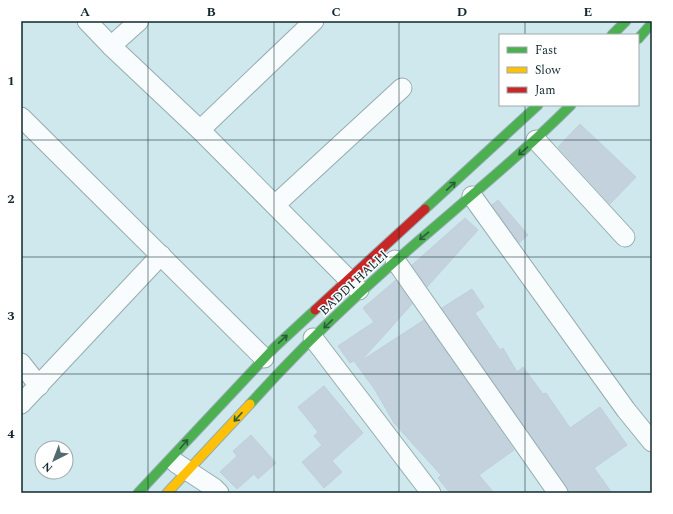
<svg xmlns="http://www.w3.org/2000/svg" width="673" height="514" font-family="Spectral,serif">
<rect width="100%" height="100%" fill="#cee8ed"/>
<g fill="#c3d2dd" stroke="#c1cfd9">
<path d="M 580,124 L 636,177 L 610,204 L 558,147 Z"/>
<path d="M 498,200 L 528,235 L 519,243 L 492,205 Z"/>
<path d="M 465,218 L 478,230 L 427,287 L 412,265 Z"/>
<path d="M 396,280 L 412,304 L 361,361 L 424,320 L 514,450 L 479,475 L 494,493 L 450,493 L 438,478 L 441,475 L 394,423 L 375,390 L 354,361 L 350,363 L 338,346 L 374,322 L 363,308 Z"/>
<path d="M 472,289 L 484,307 L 475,313 L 500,350 L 503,348 L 517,372 L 523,367 L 543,394 L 546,393 L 570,428 L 600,407 L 627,445 L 594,468 L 612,493 L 570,493 L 442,308 Z"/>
<path d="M 324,386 L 363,433 L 332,461 L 342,472 L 324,488 L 302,462 L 322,445 L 314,436 L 318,432 L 298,407 Z"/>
<path d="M 251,435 L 276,463 L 258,479 L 254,474 L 237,489 L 220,472 L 237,456 L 233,451 Z"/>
</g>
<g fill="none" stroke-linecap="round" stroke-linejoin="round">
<defs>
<g id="street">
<path d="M 87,21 L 111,46 L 200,130 L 359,290"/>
<path d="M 111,46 L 139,21"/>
<path d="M 21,117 L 264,358"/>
<path d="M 200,130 L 314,21"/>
<path d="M 536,140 L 625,237"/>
<path d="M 472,196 L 626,410 L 652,442"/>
<path d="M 275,205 L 402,88"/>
<path d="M 395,260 L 558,493"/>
<path d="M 313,338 L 431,493"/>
<path d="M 21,363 L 39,386"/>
<path d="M 21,404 L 161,255"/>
<path d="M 176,463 L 214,488 L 219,493"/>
</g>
<g id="fast">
<path d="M 612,35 L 626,21"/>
<path d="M 638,39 L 652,23"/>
<path d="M 425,209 L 538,105"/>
<path d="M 250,404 C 285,365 322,328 361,292 C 430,228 505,171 571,105"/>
<path d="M 138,493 L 275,347 L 315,310"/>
</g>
<path id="slow" d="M 167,493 L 250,404"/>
<path id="jam" d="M 315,310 L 425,209"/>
</defs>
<use href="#street" stroke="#95acb0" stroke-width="21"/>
<use href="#fast" stroke="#95acb0" stroke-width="11"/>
<use href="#slow" stroke="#95acb0" stroke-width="11"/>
<use href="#jam" stroke="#95acb0" stroke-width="11"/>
<use href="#street" stroke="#f8fcfc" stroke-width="19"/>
<use href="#fast" stroke="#4caf50" stroke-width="9"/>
<use href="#slow" stroke="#ffc107" stroke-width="9"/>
<use href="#jam" stroke="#c62828" stroke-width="9"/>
</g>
<defs><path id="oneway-shaft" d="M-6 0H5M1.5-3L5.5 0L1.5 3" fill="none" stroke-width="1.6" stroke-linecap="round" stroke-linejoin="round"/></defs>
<g stroke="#285e3b">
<use href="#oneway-shaft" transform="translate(523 151) rotate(139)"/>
<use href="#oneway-shaft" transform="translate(451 186) rotate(-43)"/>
<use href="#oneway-shaft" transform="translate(424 236) rotate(140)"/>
<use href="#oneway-shaft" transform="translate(328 324) rotate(136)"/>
<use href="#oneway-shaft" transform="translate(283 339) rotate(-43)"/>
<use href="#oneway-shaft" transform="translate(238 417) rotate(132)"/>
<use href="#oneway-shaft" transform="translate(184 444) rotate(-49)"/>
</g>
<path fill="none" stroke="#10282d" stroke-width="1" stroke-opacity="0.55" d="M 148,21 L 148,493M 274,21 L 274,493M 399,21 L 399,493M 525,21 L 525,35M 525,105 L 525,493M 21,140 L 652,140M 21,257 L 652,257M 21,374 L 652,374"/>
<g text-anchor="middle" stroke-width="3" stroke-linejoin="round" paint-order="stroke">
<g font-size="13" fill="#10282d" stroke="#fff">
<text transform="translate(353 282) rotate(-43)" y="5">BADDI HALLI</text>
</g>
</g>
<rect width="673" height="514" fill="none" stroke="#ffffff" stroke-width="44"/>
<rect x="499" y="34" width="140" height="72" fill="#ffffff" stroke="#9fa9ab"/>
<rect x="507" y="47" width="20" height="6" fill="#4caf50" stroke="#9fa9ab"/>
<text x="535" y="54" font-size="12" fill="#10282d">Fast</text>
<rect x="507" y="67" width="20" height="6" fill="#ffc107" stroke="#9fa9ab"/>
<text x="535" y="74" font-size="12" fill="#10282d">Slow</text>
<rect x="507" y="87" width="20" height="6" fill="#c62828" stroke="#9fa9ab"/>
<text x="535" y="94" font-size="12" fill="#10282d">Jam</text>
<g transform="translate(54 460) rotate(222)"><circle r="19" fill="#ffffff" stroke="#9fa9ab"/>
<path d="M0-3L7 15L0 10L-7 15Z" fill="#526b70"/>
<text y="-6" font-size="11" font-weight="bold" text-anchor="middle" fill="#10282d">N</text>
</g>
<rect x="22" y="22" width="629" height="470" fill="none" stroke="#10282d" stroke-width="1.5"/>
<g font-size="13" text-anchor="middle" font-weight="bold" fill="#10282d">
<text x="85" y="16">A</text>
<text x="211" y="16">B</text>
<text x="336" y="16">C</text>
<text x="462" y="16">D</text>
<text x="588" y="16">E</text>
<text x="11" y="85">1</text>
<text x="11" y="203">2</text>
<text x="11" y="320">3</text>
<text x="11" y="438">4</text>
</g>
</svg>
